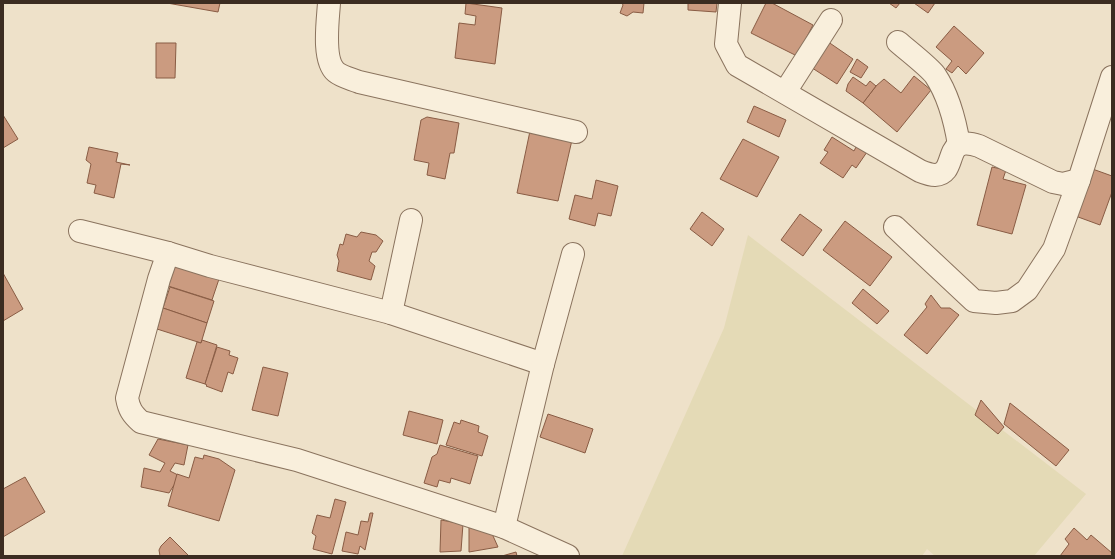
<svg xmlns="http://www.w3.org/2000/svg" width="1115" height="559" font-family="Literata,serif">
<rect width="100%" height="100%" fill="#eee1c9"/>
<path fill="#e4dab6" d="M 748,235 L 1086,494 L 1034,556 L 935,556 L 927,549 L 922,556 L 622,556 L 724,328 Z"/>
<g fill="#cb9b80" stroke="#895c44">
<path d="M 167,3 L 220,3 L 218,12 Z"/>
<path d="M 466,3 L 502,8 L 495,64 L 455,58 L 459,23 L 475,25 L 476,16 L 465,14 Z"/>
<path d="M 622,3 L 644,3 L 643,13 L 633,12 L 627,16 L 620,13 L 623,5 Z"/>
<path d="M 688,3 L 717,3 L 716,12 L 688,10 Z"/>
<path d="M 766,3 L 772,3 L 813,25 L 797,56 L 751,33 Z"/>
<path d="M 889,3 L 900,3 L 896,8 Z"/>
<path d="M 914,3 L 935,3 L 928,13 Z"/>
<path d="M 954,26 L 984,53 L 966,74 L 958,66 L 952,73 L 946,69 L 952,61 L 936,47 Z"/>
<path d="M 821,37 L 853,59 L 837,84 L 806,64 Z"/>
<path d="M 156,43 L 176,43 L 175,78 L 156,78 Z"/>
<path d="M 857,59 L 868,67 L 861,78 L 850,72 Z"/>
<path d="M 914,76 L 931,90 L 897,132 L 863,103 L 876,86 L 884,79 L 901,93 Z"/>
<path d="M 853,77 L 866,86 L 870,81 L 876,86 L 863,103 L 846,91 L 848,84 Z"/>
<path d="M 754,106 L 786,120 L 779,137 L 747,122 Z"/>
<path d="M 3,115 L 18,139 L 3,148 Z"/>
<path d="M 427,117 L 459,123 L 454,153 L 450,153 L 445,179 L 427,175 L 429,163 L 414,160 L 421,120 Z"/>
<path d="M 530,131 L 572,140 L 558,201 L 517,193 Z"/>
<path d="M 832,137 L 854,151 L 857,145 L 867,152 L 856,168 L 852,165 L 843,178 L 820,163 L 828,152 L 824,150 Z"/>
<path d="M 743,139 L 779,157 L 757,197 L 720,179 Z"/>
<path d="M 89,147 L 118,153 L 116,162 L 130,165 L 121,164 L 114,198 L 94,193 L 96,185 L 87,183 L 91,164 L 86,160 Z"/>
<path d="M 992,167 L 1006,170 L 1003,179 L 1026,185 L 1012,234 L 977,225 Z"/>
<path d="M 1087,167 L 1112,176 L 1112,192 L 1100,225 L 1070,214 Z"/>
<path d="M 596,180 L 618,186 L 611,216 L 598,213 L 595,226 L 569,219 L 575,195 L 592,199 Z"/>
<path d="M 702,212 L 724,229 L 712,246 L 690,229 Z"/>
<path d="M 800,214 L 822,230 L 803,256 L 781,240 Z"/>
<path d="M 845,221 L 892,257 L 870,286 L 823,250 Z"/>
<path d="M 361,232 L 376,235 L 383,241 L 376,252 L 372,252 L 369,261 L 375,266 L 371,280 L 337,271 L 339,261 L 337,255 L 340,244 L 343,245 L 346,234 L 357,237 Z"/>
<path d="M 172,260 L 220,276 L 212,300 L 165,285 Z"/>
<path d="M 3,273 L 23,309 L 3,321 Z"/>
<path d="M 170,287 L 214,301 L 207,323 L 163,308 Z"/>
<path d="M 863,289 L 889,311 L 877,324 L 852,303 Z"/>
<path d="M 931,295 L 941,308 L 950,308 L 959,315 L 927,354 L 904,335 L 927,307 L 925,304 Z"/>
<path d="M 163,308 L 207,323 L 201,343 L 157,329 Z"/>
<path d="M 202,340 L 217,345 L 205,384 L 186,378 L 197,342 L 201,343 Z"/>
<path d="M 217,347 L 230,351 L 229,355 L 238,358 L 233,374 L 228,372 L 222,392 L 206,386 L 207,385 L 205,384 Z"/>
<path d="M 263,367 L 288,373 L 278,416 L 252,410 Z"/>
<path d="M 981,400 L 1004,427 L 998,434 L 975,415 Z"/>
<path d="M 1010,403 L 1069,450 L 1056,466 L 1004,424 Z"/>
<path d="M 409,411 L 443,420 L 437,444 L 403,435 Z"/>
<path d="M 548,414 L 593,429 L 585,453 L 540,437 Z"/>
<path d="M 461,420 L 479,426 L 478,432 L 488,436 L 482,456 L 446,445 L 454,422 L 460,424 Z"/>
<path d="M 158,439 L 188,445 L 184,465 L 175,463 L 170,471 L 178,475 L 176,482 L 169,493 L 141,487 L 144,468 L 160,472 L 165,463 L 149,455 Z"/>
<path d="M 440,445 L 478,456 L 470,484 L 451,478 L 450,483 L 439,480 L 437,487 L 424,483 L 432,457 L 437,454 Z"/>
<path d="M 204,455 L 219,459 L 235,470 L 219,521 L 168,506 L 177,474 L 189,478 L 195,457 L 203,459 Z"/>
<path d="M 25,477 L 45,512 L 3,537 L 3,489 Z"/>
<path d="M 335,499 L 346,502 L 332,554 L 313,549 L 316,536 L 312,533 L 317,515 L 330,518 Z"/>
<path d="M 370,513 L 373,513 L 365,550 L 360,546 L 358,554 L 342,551 L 346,532 L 358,535 L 361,521 L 368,522 Z"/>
<path d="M 441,520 L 463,524 L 461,551 L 440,552 Z"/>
<path d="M 469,525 L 489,527 L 498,547 L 469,552 Z"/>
<path d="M 1074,528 L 1087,540 L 1091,535 L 1112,553 L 1112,555 L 1111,556 L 1060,556 L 1069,544 L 1065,539 Z"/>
<path d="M 170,537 L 189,556 L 160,556 L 159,550 L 161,546 Z"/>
<path d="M 516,552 L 517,556 L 502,556 Z"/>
</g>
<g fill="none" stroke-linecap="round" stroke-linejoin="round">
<defs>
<g id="minor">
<path d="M 329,3 C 328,20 322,60 336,72 C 342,77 352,79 359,82 L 576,132"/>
<path d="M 730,3 L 726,44 L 737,65 L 920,171 C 925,173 930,175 935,175 C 959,174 941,133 979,146 L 1053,182 L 1063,184 L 1079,180 L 1112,77"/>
<path d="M 898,42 C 907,50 928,66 935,75 C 949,96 955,120 959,145"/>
<path d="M 785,92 L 831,20"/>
<path d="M 895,227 L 974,301 L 996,303 L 1012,301 L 1027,290 L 1054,249 L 1079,180"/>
<path d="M 80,231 L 168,253 L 210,266 L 391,313 L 543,364"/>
<path d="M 168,253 L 159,279 L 127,398 C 129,409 132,414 141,422 L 297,460 L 504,527 L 568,556"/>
<path d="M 391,313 L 411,220"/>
<path d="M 504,527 L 543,364 L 573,254"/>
</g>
</defs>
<use href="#minor" stroke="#8a735e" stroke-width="24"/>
<use href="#minor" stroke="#f9efdc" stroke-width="22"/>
</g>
<rect width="1115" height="559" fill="none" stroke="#3b2c21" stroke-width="8"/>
</svg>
